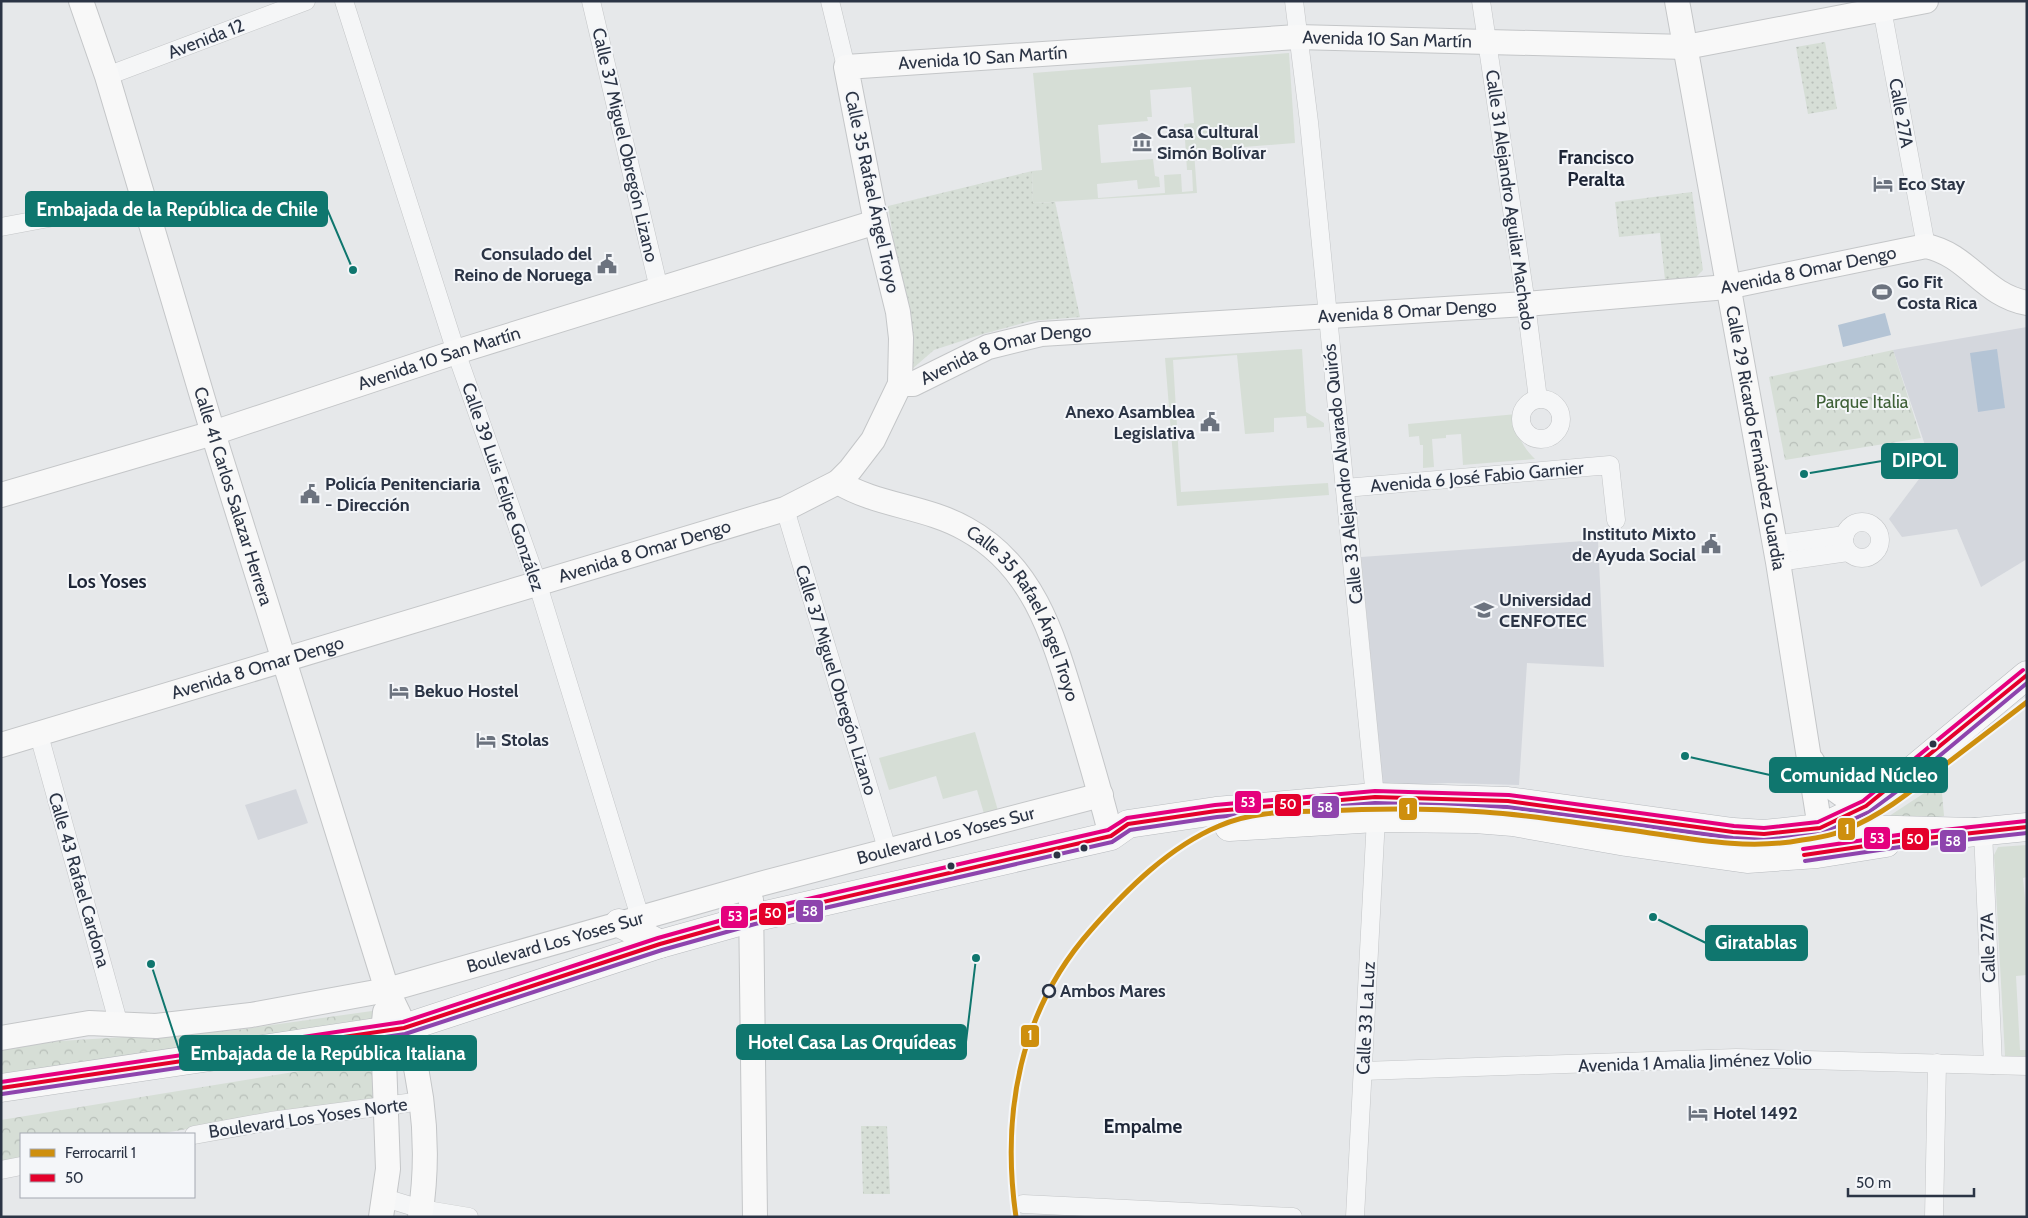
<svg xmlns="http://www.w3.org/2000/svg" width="2028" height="1218" font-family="Cabin,sans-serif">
<defs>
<pattern id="grass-dots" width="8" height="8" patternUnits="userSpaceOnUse" patternTransform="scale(1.25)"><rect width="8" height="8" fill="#d6ded6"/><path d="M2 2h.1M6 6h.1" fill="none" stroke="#b8bfb9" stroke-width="1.8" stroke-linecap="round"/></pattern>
<pattern id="forest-crowns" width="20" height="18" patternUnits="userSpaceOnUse" patternTransform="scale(1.25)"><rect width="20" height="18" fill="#d6ded6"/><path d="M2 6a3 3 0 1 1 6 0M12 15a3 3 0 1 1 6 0" fill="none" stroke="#b8bfb9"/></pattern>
</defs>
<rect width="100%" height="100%" fill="#e6e8ea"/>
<g fill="#d4d7dd">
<path d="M 2027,327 L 2027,559 L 1981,587 L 1957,529 L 1902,537 L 1889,519 L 1931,463 L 1893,350 Z"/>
<path d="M 1598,540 L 1604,667 L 1527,663 L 1519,785 L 1448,783 L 1383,786 L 1361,557 Z"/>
<path d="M 296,789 L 308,823 L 258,840 L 245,805 Z"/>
</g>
<g fill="url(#grass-dots)">
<path d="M 1825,42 L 1837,109 L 1808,114 L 1796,47 Z"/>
<path d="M 1032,171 L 1033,203 L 1055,202 L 1080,317 L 1031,321 L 983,334 L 934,350 L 911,370 L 909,334 L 888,206 Z"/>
<path d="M 1692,192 L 1703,270 L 1696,277 L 1665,280 L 1660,233 L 1619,237 L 1615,202 Z"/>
<path d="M 861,1126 L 887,1126 L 890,1194 L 863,1194 Z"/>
</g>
<g fill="url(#forest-crowns)">
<path d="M 1893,350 L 1921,438 L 1785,460 L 1769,377 Z"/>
<path d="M 1941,782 L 1944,816 L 1874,826 Z"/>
<path d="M 379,1010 L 376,1020 L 1,1074 L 1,1050 L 44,1042 L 237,1030 Z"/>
<path d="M 373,1059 L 376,1100 L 253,1117 L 159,1134 L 21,1134 L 21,1159 L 1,1163 L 1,1120 Z"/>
</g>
<g fill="#d6ded6" fill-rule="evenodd">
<path d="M 1289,53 L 1295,143 L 1194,151 L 1197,193 L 1033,203 L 1032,171 L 1042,170 L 1033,73 ZM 1191,87 L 1194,123 L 1184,124 L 1187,170 L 1192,170 L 1193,191 L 1182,192 L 1181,174 L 1164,175 L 1165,193 L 1098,198 L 1097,184 L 1137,180 L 1138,189 L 1160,187 L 1159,177 L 1155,176 L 1153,159 L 1101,163 L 1098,125 L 1148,121 L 1147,117 L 1152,117 L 1150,90 Z"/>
<path d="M 1302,349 L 1306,412 L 1324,423 L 1324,427 L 1307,428 L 1306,416 L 1274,418 L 1274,432 L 1245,434 L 1237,355 L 1173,360 L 1181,492 L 1328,483 L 1329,495 L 1177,506 L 1165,358 Z"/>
<path d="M 1517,414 C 1515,432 1522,447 1535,459 L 1463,465 L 1461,434 L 1446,435 L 1446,438 L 1432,439 L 1434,467 L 1423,468 L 1423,445 L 1420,445 L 1419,436 L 1409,437 L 1408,424 Z"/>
<path d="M 975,732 L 999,814 L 985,817 L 977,790 L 943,799 L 936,776 L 889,790 L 879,758 Z"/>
<path d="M 2027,845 L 2027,877 L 2023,878 L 2027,918 L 2027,975 L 2016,976 L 2020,1050 L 2027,1050 L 2027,1056 L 2005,1056 L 1994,855 L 1998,847 Z"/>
</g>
<g fill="#b4c4d5">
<path d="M 1885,313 L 1891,335 L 1843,347 L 1838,325 Z"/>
<path d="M 1997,349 L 2005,408 L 1978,412 L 1970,353 Z"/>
</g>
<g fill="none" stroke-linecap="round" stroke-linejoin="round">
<defs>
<g id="street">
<path d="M 344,1 L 456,352 L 537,582 L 640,917"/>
<path d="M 591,1 L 659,289"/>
<path d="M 830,1 L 846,67"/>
<path d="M 1294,1 L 1309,122 L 1375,797"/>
<path d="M 1481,1 L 1526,304 L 1538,399"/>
<path d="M 1882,9 L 1926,246"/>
<path d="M 107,76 L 306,1"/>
<path d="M 1,227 L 144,200"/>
<circle cx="1541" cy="419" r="20"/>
<path d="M 1345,488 L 1610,465 L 1616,520"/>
<path d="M 785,509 L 888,852"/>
<circle cx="1862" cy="540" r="18"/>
<path d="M 1774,545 L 1845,535"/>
<path d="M 1778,562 L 1848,552"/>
<path d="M 39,735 L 119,1025"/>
<path d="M 1983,831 L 1993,1065"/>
<path d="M 1363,1071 L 1736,1058 L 2027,1066"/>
<path d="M 194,1135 L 271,1121 L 422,1101"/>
<path d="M 1,1170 L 21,1166"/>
<path d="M 385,1198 L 421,1209 L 469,1217"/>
<path d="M 1023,1204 L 1293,1217"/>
<path d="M 1355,1217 L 1376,818"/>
<path d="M 1934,1217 L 1937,1063"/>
</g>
<g id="secondary">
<path id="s1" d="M 81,1 L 107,76 L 213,433 L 387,990 C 395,1007 405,1024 410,1043 C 425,1099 429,1159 420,1217"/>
<path id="s2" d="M 1677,1 L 1778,562 L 1820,828"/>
<path id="s3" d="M 900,384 L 913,384 L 988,347 L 1041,334 L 1526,304 L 1727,287 L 1926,246 C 1969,255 1983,295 2027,303"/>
<path id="s4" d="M 838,482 C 877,506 926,506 966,529 C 1037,568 1055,643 1077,715 C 1089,755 1101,795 1111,836"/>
<path id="s5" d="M 1,495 L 213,433 L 456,352 L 876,222"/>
<path id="s6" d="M 1,745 L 785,509 L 838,482 L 850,470 L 873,440 L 900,384 L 901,338 L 898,312 L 876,222 L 846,67 L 1297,37 L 1686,47 L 1926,1"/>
<path d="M 1812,761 C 1825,785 1841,797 1866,806"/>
<path d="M 751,900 L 755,1217"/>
<path id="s7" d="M 1,1038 L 89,1023 L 156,1026 L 251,1015 L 387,990 L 760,884 L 1101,795"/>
<path d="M 381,1217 L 388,1169 L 383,1032 L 385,1012"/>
</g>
<g id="highway">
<path d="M 1229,827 L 1376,818 L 1475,819 L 1513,822 L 1626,842 L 1747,859 L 1817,854 L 1886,843"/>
<path d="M 1823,827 L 1866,806 L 1892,787 L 2027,675"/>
<path d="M 1956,834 L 2027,827"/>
<path d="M 619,923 L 660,944"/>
<path d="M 1,1088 L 404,1028 L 660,944 L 753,918 L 1111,836 L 1128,824 L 1216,811 L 1375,797 L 1508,801 L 1733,832 L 1764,834 L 1820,828 L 1974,832"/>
</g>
</defs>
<use href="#street" stroke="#c4c6c8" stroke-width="19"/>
<use href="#secondary" stroke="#c4c6c8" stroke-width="26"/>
<use href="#highway" stroke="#b8bbbf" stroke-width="29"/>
<use href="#street" stroke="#f5f6f7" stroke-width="18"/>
<use href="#secondary" stroke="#f8f8f8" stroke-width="24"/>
<use href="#highway" stroke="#f8f8f8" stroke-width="28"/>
<defs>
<g id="bus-1">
<path d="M 1804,855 L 1899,841 L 2027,827"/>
<path d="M 1,1088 L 404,1028 L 660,944 L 753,918 L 1111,836 L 1128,824 L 1216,811 L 1375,797 L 1508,801 L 1733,832 L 1764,834 L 1820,828 L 1866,806 L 2027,675"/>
</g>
<g id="bus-2">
<path d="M 1805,861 L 1900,847 L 2027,833"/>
<path d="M 2,1094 L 405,1034 L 662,950 L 755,924 L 1112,842 L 1130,830 L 1217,817 L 1375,803 L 1507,807 L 1733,838 L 1764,840 L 1821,834 L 1869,812 L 1896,792 L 2027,683"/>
</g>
<g id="bus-3">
<path d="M 1803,849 L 1898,835 L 2026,821"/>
<path d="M 1,1082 L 403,1022 L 658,938 L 751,912 L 1108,830 L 1127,818 L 1215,805 L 1375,791 L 1509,795 L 1734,826 L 1764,828 L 1818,822 L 1863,801 L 2023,670"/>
</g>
</defs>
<use href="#bus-1" stroke="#f4f6f9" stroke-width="8"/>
<use href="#bus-2" stroke="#f4f6f9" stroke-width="8"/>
<use href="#bus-3" stroke="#f4f6f9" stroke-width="8"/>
<use href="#bus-1" stroke="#e4002b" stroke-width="4"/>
<use href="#bus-2" stroke="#8e44ad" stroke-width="4"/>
<use href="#bus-3" stroke="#e5007d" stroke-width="4"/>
<defs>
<path id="rail-1" d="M 1016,1217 C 1001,1113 1020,1010 1091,930 C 1127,889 1169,847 1219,826 C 1252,811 1289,812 1324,811 C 1378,808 1431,808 1484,812 C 1533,815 1582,824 1630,830 C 1687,838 1745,851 1802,840 C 1817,838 1834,835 1847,829 C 1880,816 1909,793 1937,771 C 1967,748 1997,725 2027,702"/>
</defs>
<use href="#rail-1" stroke="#f4f6f9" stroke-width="9"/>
<use href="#rail-1" stroke="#ce8f0e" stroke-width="5"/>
</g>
<defs>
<symbol id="museum-bare" viewBox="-9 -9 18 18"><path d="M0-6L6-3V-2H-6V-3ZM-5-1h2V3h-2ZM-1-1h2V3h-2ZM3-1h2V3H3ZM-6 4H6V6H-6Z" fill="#6c737f" stroke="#f4f6f9" stroke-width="2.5" paint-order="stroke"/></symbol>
<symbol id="hotel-bare" viewBox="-9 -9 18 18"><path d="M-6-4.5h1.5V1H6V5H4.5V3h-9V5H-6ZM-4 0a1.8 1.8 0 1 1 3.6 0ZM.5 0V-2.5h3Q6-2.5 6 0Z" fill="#6c737f" stroke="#f4f6f9" stroke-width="2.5" paint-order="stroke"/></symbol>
<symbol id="civic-bare" viewBox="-9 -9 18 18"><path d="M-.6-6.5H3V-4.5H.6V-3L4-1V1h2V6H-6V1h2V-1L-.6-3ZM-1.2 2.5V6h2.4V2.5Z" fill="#6c737f" stroke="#f4f6f9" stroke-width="2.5" paint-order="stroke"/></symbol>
<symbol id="stadium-bare" viewBox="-9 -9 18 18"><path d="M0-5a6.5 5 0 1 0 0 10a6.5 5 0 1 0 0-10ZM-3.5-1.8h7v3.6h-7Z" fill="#6c737f" stroke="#f4f6f9" stroke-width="2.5" paint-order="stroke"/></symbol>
<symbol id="university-bare" viewBox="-9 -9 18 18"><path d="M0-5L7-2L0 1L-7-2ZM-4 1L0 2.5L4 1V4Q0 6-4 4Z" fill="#6c737f" stroke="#f4f6f9" stroke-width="2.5" paint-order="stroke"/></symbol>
</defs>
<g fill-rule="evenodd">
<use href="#museum-bare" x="1128" y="128" width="28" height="28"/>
<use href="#hotel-bare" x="1869" y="170" width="28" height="28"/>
<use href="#civic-bare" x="593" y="250" width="28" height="28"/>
<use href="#stadium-bare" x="1868" y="278" width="28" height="28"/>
<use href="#civic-bare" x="1196" y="408" width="28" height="28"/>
<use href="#civic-bare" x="296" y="480" width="28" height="28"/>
<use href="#civic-bare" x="1697" y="530" width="28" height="28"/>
<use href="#university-bare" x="1470" y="596" width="28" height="28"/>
<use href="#hotel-bare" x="385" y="677" width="28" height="28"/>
<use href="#hotel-bare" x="472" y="726" width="28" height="28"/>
<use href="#hotel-bare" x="1684" y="1099" width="28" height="28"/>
</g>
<g fill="#2b3445" stroke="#f4f6f9" stroke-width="2">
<circle cx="1933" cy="744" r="4.5"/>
<circle cx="1084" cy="848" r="4.5"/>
<circle cx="1057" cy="855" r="4.5"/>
<circle cx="951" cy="866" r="4.5"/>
</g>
<circle fill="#f4f6f9" stroke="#2b3445" stroke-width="2.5" cx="1049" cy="991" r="6"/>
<g text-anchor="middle" stroke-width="4" stroke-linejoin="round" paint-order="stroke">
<g font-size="18" fill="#2b3445" stroke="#f4f6f9">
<text transform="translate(206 39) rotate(-21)" y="6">Avenida 12</text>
<text dy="6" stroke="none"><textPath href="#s6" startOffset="1860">Avenida 10 San Martín</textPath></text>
<text dy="6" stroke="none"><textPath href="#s6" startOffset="1455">Avenida 10 San Martín</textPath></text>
<text transform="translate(1901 113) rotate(80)" y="6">Calle 27A</text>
<text transform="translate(625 145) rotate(77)" y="6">Calle 37 Miguel Obregón Lizano</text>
<text transform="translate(872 192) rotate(78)" y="6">Calle 35 Rafael Ángel Troyo</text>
<text transform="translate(1510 200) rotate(82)" y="6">Calle 31 Alejandro Aguilar Machado</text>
<text dy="6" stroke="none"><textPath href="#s3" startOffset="922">Avenida 8 Omar Dengo</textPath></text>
<text dy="6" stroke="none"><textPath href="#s3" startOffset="518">Avenida 8 Omar Dengo</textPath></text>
<text dy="6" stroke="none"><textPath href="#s3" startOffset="112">Avenida 8 Omar Dengo</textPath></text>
<text dy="6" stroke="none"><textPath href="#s5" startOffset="459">Avenida 10 San Martín</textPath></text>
<text dy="6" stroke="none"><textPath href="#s2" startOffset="444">Calle 29 Ricardo Fernández Guardia</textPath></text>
<text transform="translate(1343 474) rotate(-96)" y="6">Calle 33 Alejandro Alvarado Quirós</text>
<text transform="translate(1477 477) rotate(-5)" y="6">Avenida 6 José Fabio Garnier</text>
<text transform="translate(503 487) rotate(71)" y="6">Calle 39 Luis Felipe González</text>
<text dy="6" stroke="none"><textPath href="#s1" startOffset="518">Calle 41 Carlos Salazar Herrera</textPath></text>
<text dy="6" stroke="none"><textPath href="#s6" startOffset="672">Avenida 8 Omar Dengo</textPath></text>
<text dy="6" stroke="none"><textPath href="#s4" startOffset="242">Calle 35 Rafael Ángel Troyo</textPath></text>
<text dy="6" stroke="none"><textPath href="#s6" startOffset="268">Avenida 8 Omar Dengo</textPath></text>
<text transform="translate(836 680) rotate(73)" y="6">Calle 37 Miguel Obregón Lizano</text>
<text dy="6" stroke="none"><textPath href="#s7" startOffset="970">Boulevard Los Yoses Sur</textPath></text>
<text transform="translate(79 880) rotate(74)" y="6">Calle 43 Rafael Cardona</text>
<text dy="6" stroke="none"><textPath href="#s7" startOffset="565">Boulevard Los Yoses Sur</textPath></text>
<text transform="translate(1988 948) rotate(-92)" y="6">Calle 27A</text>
<text transform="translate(1366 1018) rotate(-87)" y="6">Calle 33 La Luz</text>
<text transform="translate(1695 1062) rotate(-2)" y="6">Avenida 1 Amalia Jiménez Volio</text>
<text transform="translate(308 1118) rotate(-8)" y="6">Boulevard Los Yoses Norte</text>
</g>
<g font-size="18" font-weight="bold" fill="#2b3445" stroke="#f4f6f9" text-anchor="start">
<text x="1157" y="138">Casa Cultural<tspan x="1157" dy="21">Simón Bolívar</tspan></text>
<text x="1898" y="190">Eco Stay</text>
<text x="592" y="260" text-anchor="end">Consulado del<tspan x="592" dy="21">Reino de Noruega</tspan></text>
<text x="1897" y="288">Go Fit<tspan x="1897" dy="21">Costa Rica</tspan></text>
<text x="1195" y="418" text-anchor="end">Anexo Asamblea<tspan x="1195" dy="21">Legislativa</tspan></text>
<text x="325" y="490">Policía Penitenciaria<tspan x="325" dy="21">- Dirección</tspan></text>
<text x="1696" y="540" text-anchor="end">Instituto Mixto<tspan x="1696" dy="21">de Ayuda Social</tspan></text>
<text x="1499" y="606">Universidad<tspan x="1499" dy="21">CENFOTEC</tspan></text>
<text x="414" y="697">Bekuo Hostel</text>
<text x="501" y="746">Stolas</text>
<text x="1713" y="1119">Hotel 1492</text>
</g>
<g font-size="18" fill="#3f6138" stroke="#f4f6f9">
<text x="1862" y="408">Parque Italia</text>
</g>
<g font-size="18" font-weight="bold" fill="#2b3445" stroke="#f4f6f9" text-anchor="start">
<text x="1060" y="997">Ambos Mares</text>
</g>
<g font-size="19" font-weight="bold" fill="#1d2536" stroke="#f4f6f9">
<text x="1596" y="164">Francisco<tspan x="1596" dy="22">Peralta</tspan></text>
<text x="107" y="588">Los Yoses</text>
<text x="1143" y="1133">Empalme</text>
</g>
</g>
<path fill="none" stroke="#0f766e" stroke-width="2" d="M353 270L327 209M1804 474L1882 461M1685 756L1770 775M1653 917L1706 943M976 958L966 1042M151 964L180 1053"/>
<g fill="#0f766e" stroke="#f4f6f9" stroke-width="2">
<circle cx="353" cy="270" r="5"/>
<circle cx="1804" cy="474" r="5"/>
<circle cx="1685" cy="756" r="5"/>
<circle cx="1653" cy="917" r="5"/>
<circle cx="976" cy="958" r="5"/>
<circle cx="151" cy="964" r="5"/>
</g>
<g fill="#0f766e" stroke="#0f766e" stroke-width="2">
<rect x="26" y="192" width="301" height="34" rx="5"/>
<rect x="1882" y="444" width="75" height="34" rx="5"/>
<rect x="1770" y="758" width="177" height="34" rx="5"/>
<rect x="1706" y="926" width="101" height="34" rx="5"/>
<rect x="737" y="1025" width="229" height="34" rx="5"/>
<rect x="180" y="1036" width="296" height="34" rx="5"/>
</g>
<g font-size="19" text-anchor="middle" font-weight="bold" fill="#fff">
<text x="177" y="216">Embajada de la República de Chile</text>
<text x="1919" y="467">DIPOL</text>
<text x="1859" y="782">Comunidad Núcleo</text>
<text x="1756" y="949">Giratablas</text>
<text x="852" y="1049">Hotel Casa Las Orquídeas</text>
<text x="328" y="1060">Embajada de la República Italiana</text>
</g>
<g stroke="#f4f6f9" stroke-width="2">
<rect x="1234" y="790" width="28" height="24" rx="5" fill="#e5007d"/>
<rect x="1274" y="793" width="28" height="24" rx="5" fill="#e4002b"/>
<rect x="1311" y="795" width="29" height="24" rx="5" fill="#8e44ad"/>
<rect x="1398" y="797" width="20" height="24" rx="5" fill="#ce8f0e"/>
<rect x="1837" y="817" width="19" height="24" rx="5" fill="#ce8f0e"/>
<rect x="1863" y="826" width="28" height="24" rx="5" fill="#e5007d"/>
<rect x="1901" y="827" width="29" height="24" rx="5" fill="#e4002b"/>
<rect x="1939" y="829" width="28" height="24" rx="5" fill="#8e44ad"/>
<rect x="795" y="899" width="29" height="24" rx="5" fill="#8e44ad"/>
<rect x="758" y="902" width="29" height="24" rx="5" fill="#e4002b"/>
<rect x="720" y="905" width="29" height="24" rx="5" fill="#e5007d"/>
<rect x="1020" y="1024" width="20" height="24" rx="5" fill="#ce8f0e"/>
</g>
<g font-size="14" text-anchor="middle" font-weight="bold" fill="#fff">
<text x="1248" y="807">53</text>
<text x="1288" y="809">50</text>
<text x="1325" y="812">58</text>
<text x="1408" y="814">1</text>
<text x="1847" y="834">1</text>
<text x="1877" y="843">53</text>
<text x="1915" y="844">50</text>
<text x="1953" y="846">58</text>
<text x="810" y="916">58</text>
<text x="773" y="918">50</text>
<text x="735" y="921">53</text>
<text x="1030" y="1040">1</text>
</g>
<rect width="2028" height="1218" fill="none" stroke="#2b3445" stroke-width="5"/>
<rect x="20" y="1133" width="175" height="65" fill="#f4f6f9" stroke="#a4a8b1"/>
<rect x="30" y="1149" width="25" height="8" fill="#ce8f0e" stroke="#a4a8b1"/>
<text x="65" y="1158" font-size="15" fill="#2b3445">Ferrocarril 1</text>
<rect x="30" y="1174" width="25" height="8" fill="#e4002b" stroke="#a4a8b1"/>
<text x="65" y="1183" font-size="15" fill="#2b3445">50</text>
<path d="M1848 1188v8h126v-8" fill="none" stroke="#2b3445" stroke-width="2.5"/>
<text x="1856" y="1188" font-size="15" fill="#2b3445" stroke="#f4f6f9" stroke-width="4" paint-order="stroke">50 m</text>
</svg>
